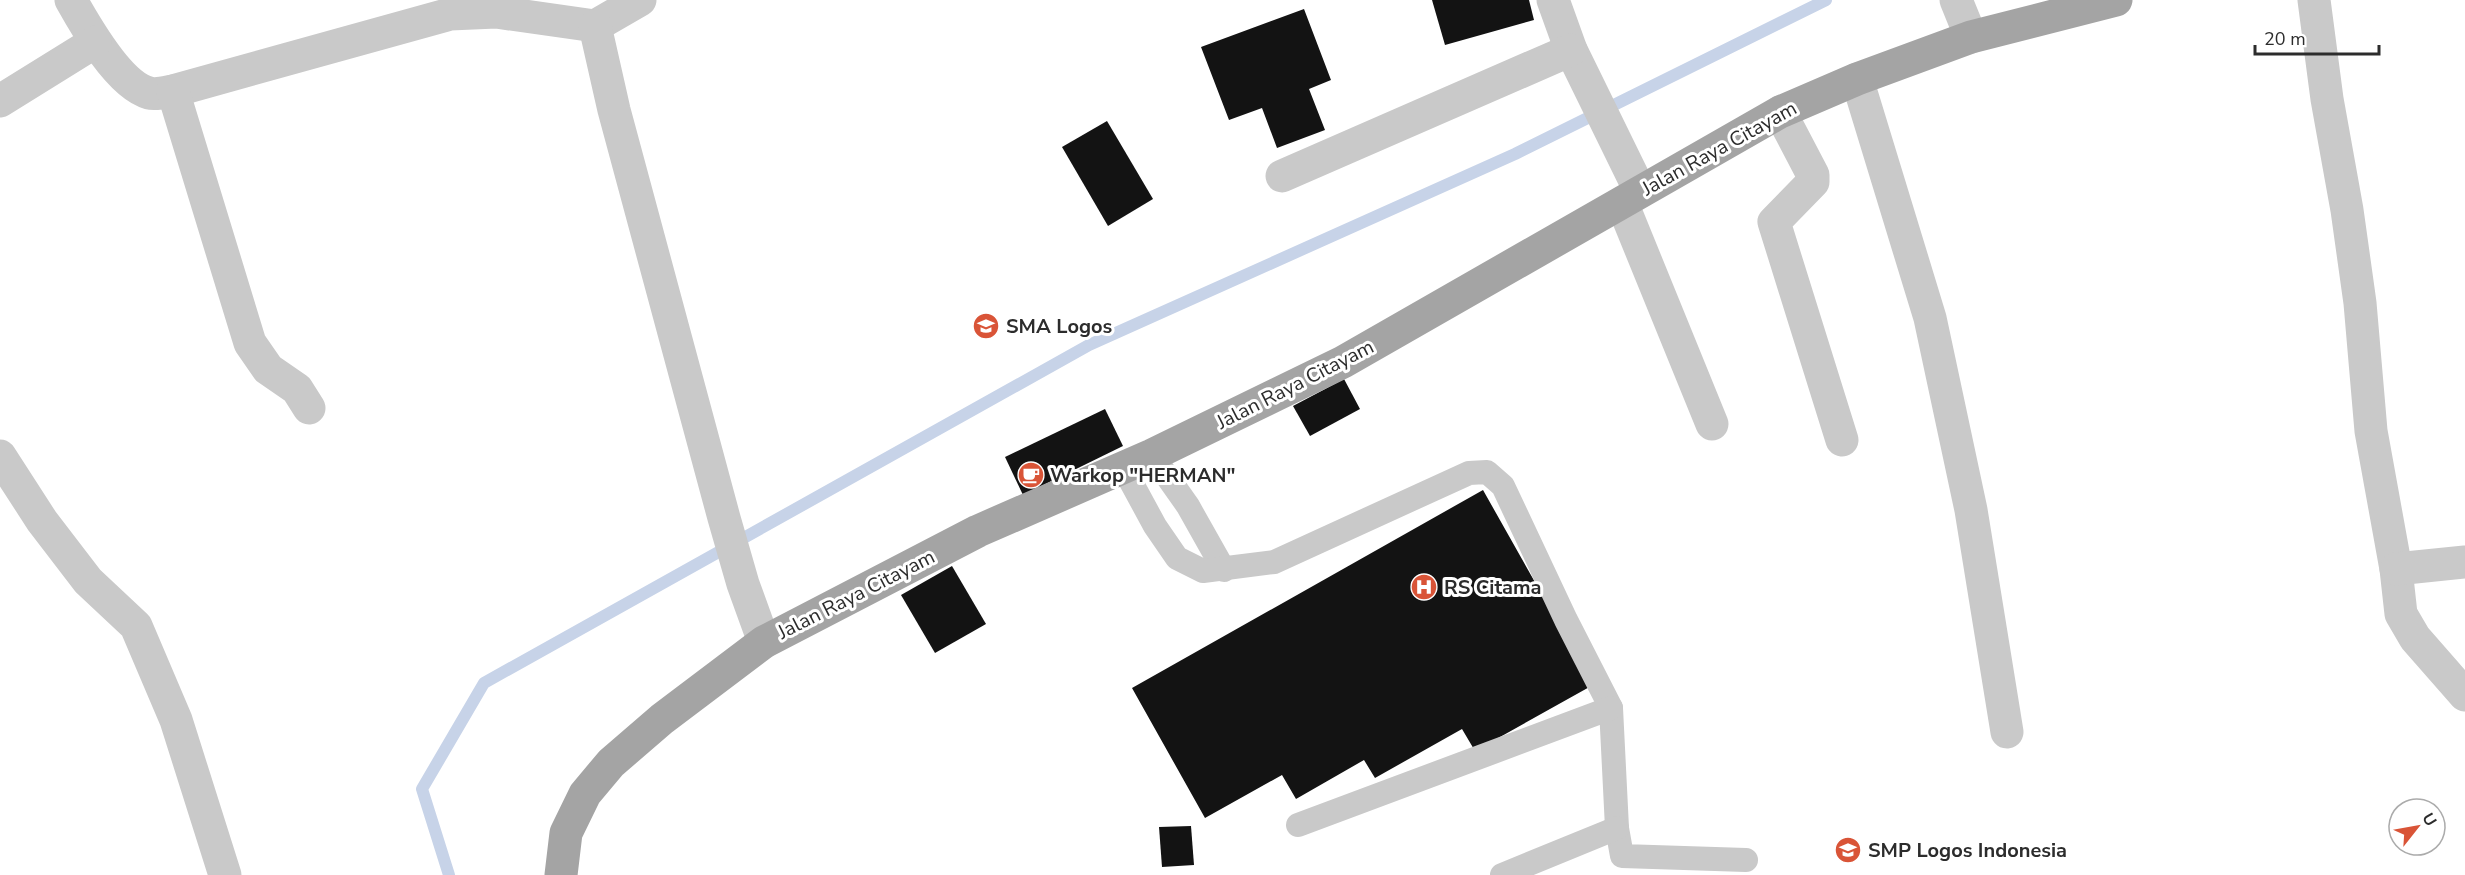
<svg xmlns="http://www.w3.org/2000/svg" width="2465" height="875" font-family="'Nunito Sans',sans-serif">
<rect width="100%" height="100%" fill="#fff"/>
<g fill="none" stroke-linecap="round" stroke-linejoin="round">
<path stroke="#c7d3e8" stroke-width="12" d="M 449,875 L 422,789 L 484,683 L 1089,345 L 1515,154 L 1826,0"/>
</g>
<g fill="#131313">
<path d="M 1432,0 L 1529,0 L 1534,20 L 1445,45 Z"/>
<path d="M 1304,9 L 1331,80 L 1309,89 L 1325,130 L 1277,148 L 1262,108 L 1229,120 L 1201,47 Z"/>
<path d="M 1107,121 L 1153,199 L 1108,226 L 1062,147 Z"/>
<path d="M 1344,379 L 1360,409 L 1310,436 L 1293,406 Z"/>
<path d="M 1105,409 L 1123,446 L 1023,495 L 1005,457 Z"/>
<path d="M 1483,490 L 1593,685 L 1475,751 L 1462,729 L 1375,778 L 1364,760 L 1296,799 L 1282,775 L 1205,818 L 1132,688 Z"/>
<path d="M 952,566 L 986,624 L 935,653 L 901,595 Z"/>
<path d="M 1191,826 L 1194,865 L 1162,867 L 1159,827 Z"/>
</g>
<g fill="none" stroke-linecap="round" stroke-linejoin="round">
<g stroke="#c9c9c9" stroke-width="24">
<path d="M 1152,455 L 1188,506 L 1224,570"/>
<path d="M 1123,467 L 1155,526 L 1177,558 L 1203,571 L 1274,562 L 1469,473 L 1487,472 L 1503,486 L 1566,620 L 1611,708 L 1617,828 L 1622,856 L 1746,860"/>
<path d="M 1298,825 L 1611,708"/>
<path d="M 1502,875 L 1617,828"/>
</g>
<g stroke="#c9c9c9" stroke-width="33">
<path d="M 71,0 C 85,25 119,85 149,93 C 156,95 167,92 173,91 L 450,14 L 496,12 L 595,26 L 640,0"/>
<path d="M 1553,0 L 1571,50 L 1640,191"/>
<path d="M 1956,0 L 1971,37"/>
<path d="M 2314,0 L 2327,99 L 2347,210 L 2360,303 L 2371,431 L 2396,569 L 2401,614 L 2415,638 L 2465,695"/>
<path d="M 595,26 L 614,110 L 724,518 L 743,584 L 764,642"/>
<path d="M 1857,79 L 1930,318 L 1971,510 L 2007,732"/>
<path d="M 173,91 L 250,343 L 268,369 L 297,389 L 309,408"/>
<path d="M 0,101 L 95,42"/>
<path d="M 1780,112 L 1813,175 L 1813,182 L 1774,222 L 1842,440"/>
<path d="M 1282,176 L 1571,50"/>
<path d="M 1622,203 L 1712,424"/>
<path d="M 0,456 L 42,521 L 88,581 L 136,626 L 176,720 L 225,875"/>
<path d="M 2396,569 L 2465,562"/>
</g>
<path stroke="#a4a4a4" stroke-width="33" d="M 561,875 L 566,833 L 585,794 L 611,763 L 662,719 L 764,642 L 978,531 L 1152,455 L 1343,362 L 1780,112 L 1857,79 L 1971,37 L 2116,0"/>
</g>
<defs>
<symbol id="school-disc" viewBox="-11 -11 22 22"><circle r="9.5" fill="#d95437" stroke="#fff"/><path d="M0-5L7-2L0 1L-7-2ZM-4 1L0 2.5L4 1V4Q0 6-4 4Z" fill="#fff"/></symbol>
<symbol id="cafe-disc" viewBox="-11 -11 22 22"><circle r="9.5" fill="#d95437" stroke="#fff"/><path d="M-5.5-4.5H6V0H3Q3 3.5 0 3.5H-2.5Q-5.5 3.5-5.5 0ZM3-3.2v2h1.7v-2ZM-6 4.5H4V6H-6Z" fill="#fff"/></symbol>
<symbol id="hospital-disc" viewBox="-11 -11 22 22"><circle r="9.5" fill="#d95437" stroke="#fff"/><path d="M-5-5h3v3.5h4V-5h3V5h-3V1.5h-4V5h-3Z" fill="#fff"/></symbol>
</defs>
<g fill-rule="evenodd">
<use href="#school-disc" x="971" y="311" width="30" height="30"/>
<use href="#cafe-disc" x="1016" y="460" width="30" height="30"/>
<use href="#hospital-disc" x="1409" y="572" width="30" height="30"/>
<use href="#school-disc" x="1833" y="835" width="30" height="30"/>
</g>
<g text-anchor="middle" stroke-width="6" stroke-linejoin="round" paint-order="stroke">
<g font-size="20" fill="#2c2c2c" stroke="#fff">
<text transform="translate(1719 148) rotate(-29)" y="7">Jalan Raya Citayam</text>
<text transform="translate(1295 384) rotate(-27)" y="7">Jalan Raya Citayam</text>
<text transform="translate(856 594) rotate(-27)" y="7">Jalan Raya Citayam</text>
</g>
<g font-size="20" font-weight="bold" fill="#2c2c2c" stroke="#fff" text-anchor="start">
<text x="1006" y="333">SMA Logos</text>
<text x="1050" y="482">Warkop "HERMAN"</text>
<text x="1444" y="594">RS Citama</text>
<text x="1868" y="857">SMP Logos Indonesia</text>
</g>
</g>
<g transform="translate(2417 827) rotate(59)"><circle r="28" fill="#ffffff" stroke="#ababab" stroke-width="1.5"/>
<path d="M0-4.5L10 22L0 15L-10 22Z" fill="#d95437"/>
<text y="-9" font-size="16" font-weight="bold" text-anchor="middle" fill="#2c2c2c">U</text>
</g>
<path d="M2255 45v9h124v-9" fill="none" stroke="#2c2c2c" stroke-width="3"/>
<text x="2264" y="45" font-size="18" fill="#2c2c2c" stroke="#ffffff" stroke-width="4.5" paint-order="stroke">20 m</text>
</svg>
